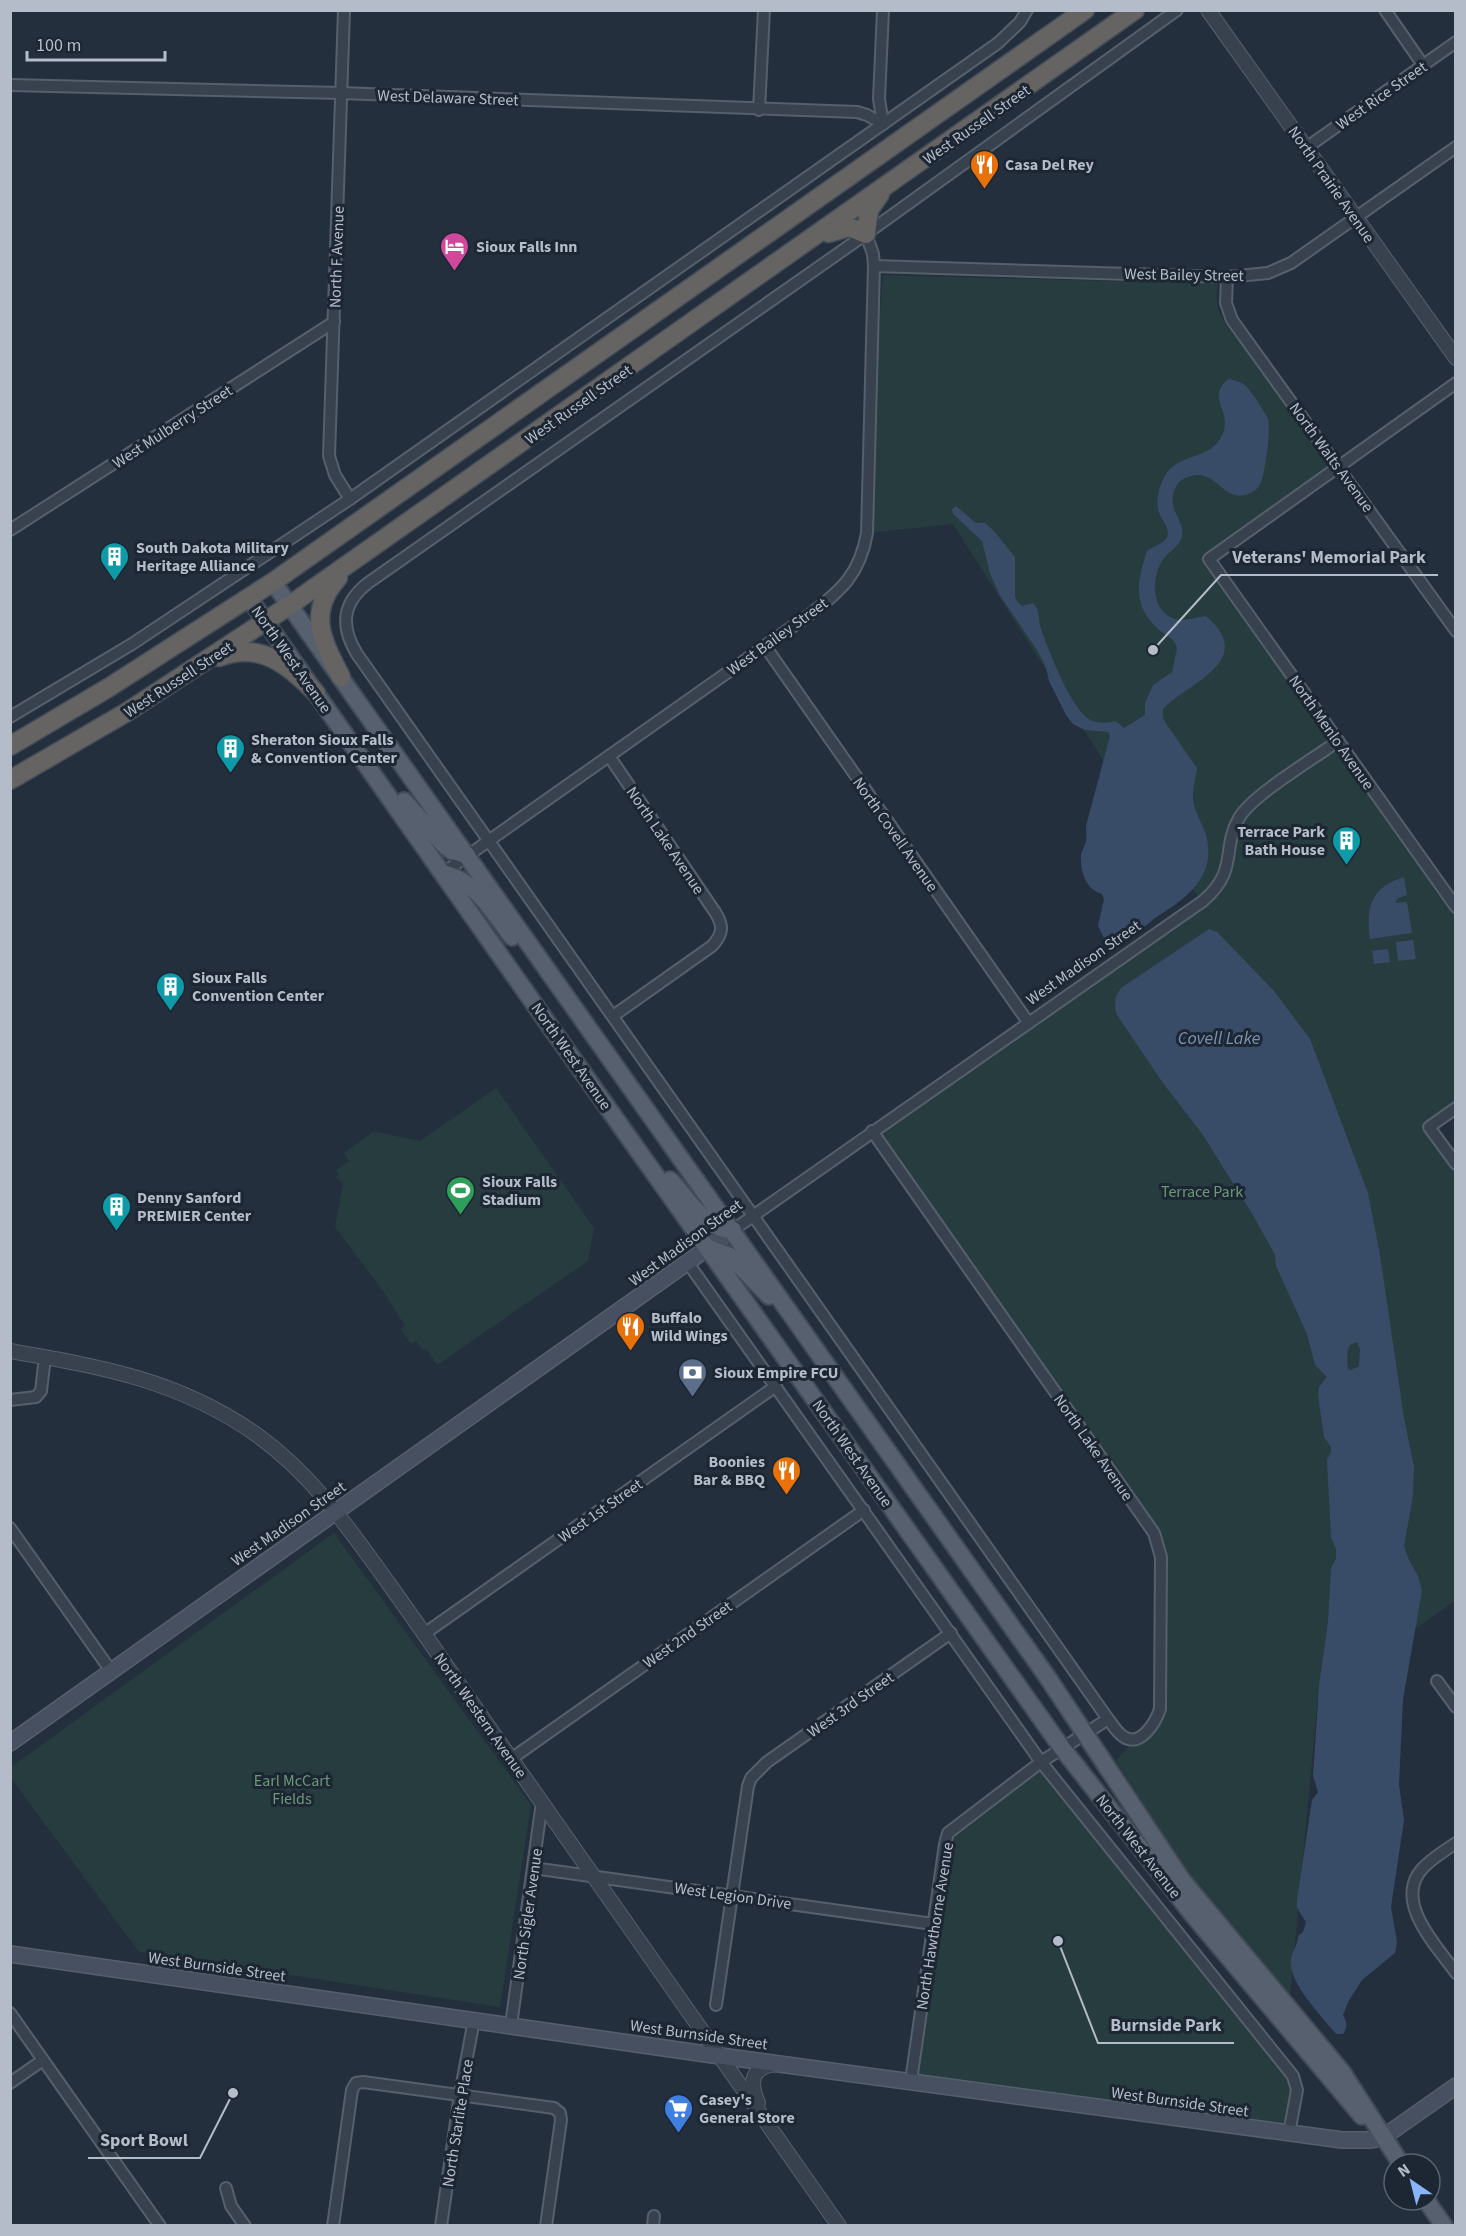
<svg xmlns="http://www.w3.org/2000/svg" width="1466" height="2236" font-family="'Source Sans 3',sans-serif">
<rect width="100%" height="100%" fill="#242f3e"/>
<g fill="#263c3f">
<path d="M 883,275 L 1218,284 C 1215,300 1217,311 1226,325 L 1339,466 L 1209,559 L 1455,907 L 1455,1108 L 1429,1127 L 1455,1164 L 1456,1600 L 1318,1697 L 1290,1996 L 1187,1872 L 1116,1761 L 1136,1738 L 1156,1722 L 1158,1539 L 872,1131 L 1202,900 L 1173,870 L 953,524 L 867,533 L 869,455 Z"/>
<path d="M 496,1088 L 594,1228 L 588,1261 L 437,1365 L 426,1349 L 423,1350 L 416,1341 L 411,1344 L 400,1329 L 405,1326 L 383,1291 L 335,1227 L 343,1184 L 336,1177 L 339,1175 L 336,1170 L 349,1161 L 344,1153 L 373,1132 C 390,1134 404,1138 420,1141 Z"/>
<path d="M 334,1533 L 531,1805 L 500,2007 L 139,1952 L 11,1778 L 11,1767 Z"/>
<path d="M 1041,1762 L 1293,2076 L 1289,2134 L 911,2081 L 948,1833 Z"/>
</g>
<g fill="#394c67" fill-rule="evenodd">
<path d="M 1229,379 C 1234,380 1241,382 1245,385 C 1250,389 1266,414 1268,419 C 1271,428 1265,479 1259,486 C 1257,489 1252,493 1248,494 C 1223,504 1216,466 1188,477 C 1184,478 1179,481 1177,485 C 1163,508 1186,519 1182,537 C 1179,547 1168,552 1162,561 C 1151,579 1151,611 1175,619 C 1184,622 1196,617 1206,616 C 1258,661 1189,682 1163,709 L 1163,718 L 1167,725 L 1197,768 C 1196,777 1193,787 1193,796 C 1193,810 1202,822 1206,835 C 1217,876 1188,897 1158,916 C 1142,927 1132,941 1112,946 L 1106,942 L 1098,926 L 1104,899 L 1102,894 C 1087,890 1081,874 1081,859 C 1080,853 1085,847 1086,841 C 1087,837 1086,831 1086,826 L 1110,736 L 1108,732 L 1085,730 L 1073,724 L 1066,715 L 1049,681 L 1046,667 L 1037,650 L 999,594 L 990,573 L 982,541 L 953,514 L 952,509 L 956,506 L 976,523 L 985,523 L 993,530 L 1015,557 L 1015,596 L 1018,603 L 1022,606 L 1033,603 C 1040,610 1038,619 1041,629 C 1048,649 1071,709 1089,719 C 1097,724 1106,723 1116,721 L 1124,728 L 1145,715 L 1145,703 L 1153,685 L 1172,672 L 1177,648 C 1175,638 1165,635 1158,629 C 1132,605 1137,582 1147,551 C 1152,547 1162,544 1166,539 C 1173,530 1159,518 1158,509 C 1156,499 1160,483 1166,474 C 1180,452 1212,461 1223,433 C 1232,411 1205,396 1229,379 Z"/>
<path d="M 1404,877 L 1407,895 L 1398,898 L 1395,903 L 1407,902 L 1412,933 L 1370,939 C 1366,907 1370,888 1404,877 Z"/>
<path d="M 1209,929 L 1217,932 L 1223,938 L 1274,991 L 1310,1039 L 1368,1193 L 1380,1255 L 1404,1418 L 1414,1467 L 1413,1496 L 1404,1546 L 1409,1560 L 1418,1576 L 1422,1591 L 1403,1699 L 1399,1785 L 1404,1820 L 1391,1907 L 1397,1942 L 1395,1953 L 1362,1980 L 1349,2000 L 1343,2015 C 1347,2022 1348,2027 1343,2034 L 1336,2034 C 1321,2015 1287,1982 1291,1958 C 1293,1950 1298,1944 1298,1936 L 1303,1932 L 1306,1922 L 1297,1908 L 1297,1900 L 1312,1800 L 1318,1792 L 1313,1776 L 1319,1686 L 1328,1622 L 1331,1568 L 1336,1559 L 1336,1549 L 1331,1537 L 1327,1460 L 1331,1452 L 1331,1447 L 1324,1437 L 1318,1395 L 1319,1387 L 1327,1377 L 1315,1365 L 1307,1334 L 1276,1266 L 1275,1255 L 1254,1217 L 1203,1135 L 1163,1083 L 1117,1015 C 1114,1004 1114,997 1121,988 ZM 1357,1342 L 1360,1349 L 1359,1366 L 1351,1370 L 1348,1369 C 1347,1362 1346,1351 1350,1345 Z"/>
<path d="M 1413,940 L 1416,959 L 1398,961 L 1396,942 Z"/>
<path d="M 1388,949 L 1390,962 L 1374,964 L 1372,951 Z"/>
</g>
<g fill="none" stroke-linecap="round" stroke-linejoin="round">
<defs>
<g id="minor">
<path d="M 344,10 L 329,456 L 335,475 L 350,499"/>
<path d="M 883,10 L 879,99 L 883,124"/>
<path d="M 1385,10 L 1423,65"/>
<path d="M 10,85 L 341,93 L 857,112 L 867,115 L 883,124"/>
<path d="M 759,110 L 764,10"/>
<path d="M 1306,148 L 1456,42"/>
<path d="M 874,266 L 1227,277 L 1268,273 L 1291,263 L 1456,147"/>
<path d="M 1227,277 L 1226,303 L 1232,320 L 1456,631"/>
<path d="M 1456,383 L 1209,559 L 1456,907"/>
<path d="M 10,530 L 334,322"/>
<path d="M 765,646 L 1028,1022"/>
<path d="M 10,717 L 132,644 L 350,499 L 998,43 L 1020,22 L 1027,10"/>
<path d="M 609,756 L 715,912 C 724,926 723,934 712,946 L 613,1016"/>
<path d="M 443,873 L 809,615 C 841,591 860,574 867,533 L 874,266 L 873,254 L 866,234"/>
<path d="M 1456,1108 L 1429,1127 L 1456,1164"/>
<path d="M 872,1131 L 1154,1533 L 1161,1557 L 1160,1709 C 1156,1721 1141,1748 1124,1737 C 1117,1733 1113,1725 1108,1719 L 1041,1762 L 948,1833 L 945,1844 L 911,2081"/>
<path d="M 733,1230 L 1203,901 C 1239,870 1221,850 1239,818 C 1252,795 1315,758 1338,741"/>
<path d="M 688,1263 L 1041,1762 L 1293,2076 L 1297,2090 L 1289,2134"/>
<path d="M 10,1400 L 36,1397 L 41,1391 L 45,1357"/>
<path d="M 10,1528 L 111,1671"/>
<path d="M 424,1634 L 776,1386"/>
<path d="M 1437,1681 L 1456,1707"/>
<path d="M 1108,1719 L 357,654 C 340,626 342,603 368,583 L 866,234 L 1177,10"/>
<path d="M 511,1759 L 864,1510"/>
<path d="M 1456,1843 C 1444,1851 1431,1859 1422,1869 C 1393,1902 1437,1946 1456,1973"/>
<path d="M 533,1868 L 933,1924"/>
<path d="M 716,2005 L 748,1786 L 751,1778 L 767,1762 L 951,1633"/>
<path d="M 10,2013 L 160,2226"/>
<path d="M 511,2025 L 542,1802"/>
<path d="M 10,2083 L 43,2060"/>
<path d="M 226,2188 L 231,2206 L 245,2226"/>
<path d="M 333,2226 L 352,2090 L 356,2083 L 363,2082 L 554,2108 L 560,2113 L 561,2120 L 546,2226"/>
<path d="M 441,2226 L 460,2094 L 474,2020"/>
<path d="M 653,2226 L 654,2216"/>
</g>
<g id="tertiary">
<path d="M 1208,10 L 1456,358"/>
<path d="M 10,1351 C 102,1367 179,1380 257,1435 C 313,1475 350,1530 389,1584 C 422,1630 454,1677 486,1723 C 604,1891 721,2058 839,2226"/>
<path d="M 758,2103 C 749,2082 751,2066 777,2064"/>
</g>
<g id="secondary">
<path d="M 10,1743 L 733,1230"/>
<path d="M 10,1954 L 720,2056 L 1342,2140 L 1371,2140 L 1382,2138 L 1456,2086"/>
</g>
<g id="primary">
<path d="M 273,582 L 1048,1678 L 1182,1880 L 1342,2072 L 1401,2164"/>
<path d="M 249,598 L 549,1025 L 1062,1748 L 1193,1915 L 1362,2116"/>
<path d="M 404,801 L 445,846 L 452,851 L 467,855"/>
<path d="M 443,873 C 475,880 493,912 512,937"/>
<path d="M 670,1180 C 688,1198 705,1230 733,1230"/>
<path d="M 708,1248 L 730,1256 L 769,1296"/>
<path d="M 1426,2200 L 1444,2226"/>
</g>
<g id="trunk">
<path d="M 829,233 L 849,227 L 866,234 L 869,210 L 880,194"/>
<path d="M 338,578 C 306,613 323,642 341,677"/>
<path d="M 219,657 C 260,641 289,665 316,693"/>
<path d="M 10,746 L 108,688 L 273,582 L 1085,10"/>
<path d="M 10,780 L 127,712 L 290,605 L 1135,10"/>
</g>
</defs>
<use href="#minor" stroke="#565f6c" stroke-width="14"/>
<use href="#tertiary" stroke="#565f6c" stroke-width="16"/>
<use href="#secondary" stroke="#565f6c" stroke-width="18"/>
<use href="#primary" stroke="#414a57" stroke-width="20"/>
<use href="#trunk" stroke="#434c59" stroke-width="21"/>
<use href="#minor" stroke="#38414e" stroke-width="10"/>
<use href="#tertiary" stroke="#38414e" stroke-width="14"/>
<use href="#secondary" stroke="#465061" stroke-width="15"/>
<use href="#primary" stroke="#56606e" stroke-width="16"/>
<use href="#trunk" stroke="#656462" stroke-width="18"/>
</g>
<defs>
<symbol id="restaurant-pin" viewBox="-11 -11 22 30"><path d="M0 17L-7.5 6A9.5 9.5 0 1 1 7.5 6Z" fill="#e8710a" stroke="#1d2633"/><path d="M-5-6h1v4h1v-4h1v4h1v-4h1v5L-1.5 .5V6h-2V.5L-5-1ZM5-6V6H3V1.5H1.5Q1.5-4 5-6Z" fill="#fff"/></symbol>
<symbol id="hotel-pin" viewBox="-11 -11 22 30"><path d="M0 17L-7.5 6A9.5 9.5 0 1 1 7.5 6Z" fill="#d1479c" stroke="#1d2633"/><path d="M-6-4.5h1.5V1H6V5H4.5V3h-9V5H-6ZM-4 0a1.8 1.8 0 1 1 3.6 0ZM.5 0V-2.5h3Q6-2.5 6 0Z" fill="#fff"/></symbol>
<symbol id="building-pin" viewBox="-11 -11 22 30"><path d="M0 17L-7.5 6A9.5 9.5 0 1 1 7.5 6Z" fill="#0f9aa8" stroke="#1d2633"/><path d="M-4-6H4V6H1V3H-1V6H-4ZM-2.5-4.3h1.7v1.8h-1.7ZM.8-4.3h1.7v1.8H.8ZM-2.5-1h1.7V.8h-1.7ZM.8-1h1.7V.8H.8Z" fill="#fff"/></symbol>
<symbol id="stadium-pin" viewBox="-11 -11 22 30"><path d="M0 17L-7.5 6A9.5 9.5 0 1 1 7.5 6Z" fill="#2e9e5b" stroke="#1d2633"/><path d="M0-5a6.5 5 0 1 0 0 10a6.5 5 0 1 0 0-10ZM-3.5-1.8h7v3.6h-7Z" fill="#fff"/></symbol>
<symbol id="bank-pin" viewBox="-11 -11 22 30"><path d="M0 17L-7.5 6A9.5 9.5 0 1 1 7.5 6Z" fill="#5c6f8a" stroke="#1d2633"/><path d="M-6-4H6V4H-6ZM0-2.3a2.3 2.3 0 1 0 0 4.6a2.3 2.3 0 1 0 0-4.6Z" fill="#fff"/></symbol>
<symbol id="supermarket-pin" viewBox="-11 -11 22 30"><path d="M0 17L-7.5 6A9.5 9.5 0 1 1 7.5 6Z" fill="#3f7fe0" stroke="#1d2633"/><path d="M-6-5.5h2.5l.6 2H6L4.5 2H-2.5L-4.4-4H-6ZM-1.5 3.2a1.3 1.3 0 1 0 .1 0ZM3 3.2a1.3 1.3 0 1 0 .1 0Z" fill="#fff"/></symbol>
</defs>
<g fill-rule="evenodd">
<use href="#restaurant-pin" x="968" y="148" width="33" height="45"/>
<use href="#hotel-pin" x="438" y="230" width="33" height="45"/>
<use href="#building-pin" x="98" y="540" width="33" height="45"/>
<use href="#building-pin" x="214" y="732" width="33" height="45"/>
<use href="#building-pin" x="1330" y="824" width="33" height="45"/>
<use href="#building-pin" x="154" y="970" width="33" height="45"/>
<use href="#stadium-pin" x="444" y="1174" width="33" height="45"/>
<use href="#building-pin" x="100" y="1190" width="33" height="45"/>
<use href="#restaurant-pin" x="614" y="1310" width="33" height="45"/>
<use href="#bank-pin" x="676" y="1356" width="33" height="45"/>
<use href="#restaurant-pin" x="770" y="1454" width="33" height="45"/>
<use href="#supermarket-pin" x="662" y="2092" width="33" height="45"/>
</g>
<g text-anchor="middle" stroke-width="6" stroke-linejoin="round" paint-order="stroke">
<g font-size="16" fill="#b4bcc9" stroke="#1d2633">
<text transform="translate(1381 95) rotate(-35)" y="6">West Rice Street</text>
<text transform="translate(448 97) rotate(2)" y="6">West Delaware Street</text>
<text transform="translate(976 124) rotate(-35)" y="6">West Russell Street</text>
<text transform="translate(1332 184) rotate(55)" y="6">North Prairie Avenue</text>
<text transform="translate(336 257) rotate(-88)" y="6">North F Avenue</text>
<text transform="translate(1184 274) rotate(1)" y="6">West Bailey Street</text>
<text transform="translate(578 404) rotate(-35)" y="6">West Russell Street</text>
<text transform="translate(172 426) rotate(-33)" y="6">West Mulberry Street</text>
<text transform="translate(1332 457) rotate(54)" y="6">North Walts Avenue</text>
<text transform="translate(777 636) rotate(-36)" y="6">West Bailey Street</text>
<text transform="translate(292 659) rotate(55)" y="6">North West Avenue</text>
<text transform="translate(178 679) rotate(-33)" y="6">West Russell Street</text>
<text transform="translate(1332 732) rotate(55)" y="6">North Menlo Avenue</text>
<text transform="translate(896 834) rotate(55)" y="6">North Covell Avenue</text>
<text transform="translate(666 840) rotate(56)" y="6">North Lake Avenue</text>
<text transform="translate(1083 962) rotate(-35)" y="6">West Madison Street</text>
<text transform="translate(572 1056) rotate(55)" y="6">North West Avenue</text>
<text transform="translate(685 1242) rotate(-36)" y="6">West Madison Street</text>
<text transform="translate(1094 1447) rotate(55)" y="6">North Lake Avenue</text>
<text transform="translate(853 1453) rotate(55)" y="6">North West Avenue</text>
<text transform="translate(600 1510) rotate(-35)" y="6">West 1st Street</text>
<text transform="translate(288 1523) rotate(-35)" y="6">West Madison Street</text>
<text transform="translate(687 1634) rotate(-35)" y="6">West 2nd Street</text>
<text transform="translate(850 1704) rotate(-35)" y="6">West 3rd Street</text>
<text transform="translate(481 1715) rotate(55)" y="6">North Western Avenue</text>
<text transform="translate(1139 1846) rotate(52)" y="6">North West Avenue</text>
<text transform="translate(733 1895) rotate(8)" y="6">West Legion Drive</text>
<text transform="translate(527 1914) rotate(-82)" y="6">North Sigler Avenue</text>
<text transform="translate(934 1926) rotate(-81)" y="6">North Hawthorne Avenue</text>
<text transform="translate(217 1966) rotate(8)" y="6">West Burnside Street</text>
<text transform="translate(699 2034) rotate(8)" y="6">West Burnside Street</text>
<text transform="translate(1180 2101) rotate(8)" y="6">West Burnside Street</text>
<text transform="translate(457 2123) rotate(-81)" y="6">North Starlite Place</text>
</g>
<g font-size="16" font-weight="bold" fill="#b4bcc9" stroke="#1d2633" text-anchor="start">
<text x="1005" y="170">Casa Del Rey</text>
<text x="476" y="252">Sioux Falls Inn</text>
<text x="136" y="553">South Dakota Military<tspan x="136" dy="18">Heritage Alliance</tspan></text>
<text x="251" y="745">Sheraton Sioux Falls<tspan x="251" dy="18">&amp; Convention Center</tspan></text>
<text x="1325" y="837" text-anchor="end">Terrace Park<tspan x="1325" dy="18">Bath House</tspan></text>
<text x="192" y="983">Sioux Falls<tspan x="192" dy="18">Convention Center</tspan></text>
<text x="482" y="1187">Sioux Falls<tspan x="482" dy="18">Stadium</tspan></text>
<text x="137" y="1203">Denny Sanford<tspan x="137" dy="18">PREMIER Center</tspan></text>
<text x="651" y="1323">Buffalo<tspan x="651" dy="18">Wild Wings</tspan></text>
<text x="714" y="1378">Sioux Empire FCU</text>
<text x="765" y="1467" text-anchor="end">Boonies<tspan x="765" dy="18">Bar &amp; BBQ</tspan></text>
<text x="699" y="2105">Casey's<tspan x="699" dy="18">General Store</tspan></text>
</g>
<g font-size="16" fill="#6b9a76" stroke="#1d2633">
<text x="1202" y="1197">Terrace Park</text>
<text x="292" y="1786">Earl McCart<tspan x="292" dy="18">Fields</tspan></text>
</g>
<g font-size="18" font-style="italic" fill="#7c92b1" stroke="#1d2633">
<text x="1219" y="1044">Covell Lake</text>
</g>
</g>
<path fill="none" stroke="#b4bcc9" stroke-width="2" d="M1153 650L1221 575H1438M1058 1941L1098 2043H1234M233 2093L200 2158H88"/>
<g fill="#b4bcc9" stroke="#1d2633" stroke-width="2">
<circle cx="1153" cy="650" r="6"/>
<circle cx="1058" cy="1941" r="6"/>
<circle cx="233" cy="2093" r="6"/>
</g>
<g font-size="18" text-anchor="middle" font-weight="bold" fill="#b4bcc9" stroke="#1d2633" stroke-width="6" stroke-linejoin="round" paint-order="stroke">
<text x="1329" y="563">Veterans' Memorial Park</text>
<text x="1166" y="2031">Burnside Park</text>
<text x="144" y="2146">Sport Bowl</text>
</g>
<rect width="1466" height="2236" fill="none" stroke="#b4bcc9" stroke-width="24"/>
<g transform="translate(1412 2182) rotate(325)"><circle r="28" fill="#1d2633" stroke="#59626f" stroke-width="1.5"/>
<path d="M0-4.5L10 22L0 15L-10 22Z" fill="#8ab4f8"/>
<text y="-9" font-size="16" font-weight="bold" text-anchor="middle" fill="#b4bcc9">N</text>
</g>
<path d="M27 51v9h138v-9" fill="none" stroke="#b4bcc9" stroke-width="3"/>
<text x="36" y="51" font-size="18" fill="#b4bcc9" stroke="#1d2633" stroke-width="4.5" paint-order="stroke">100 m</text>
</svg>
